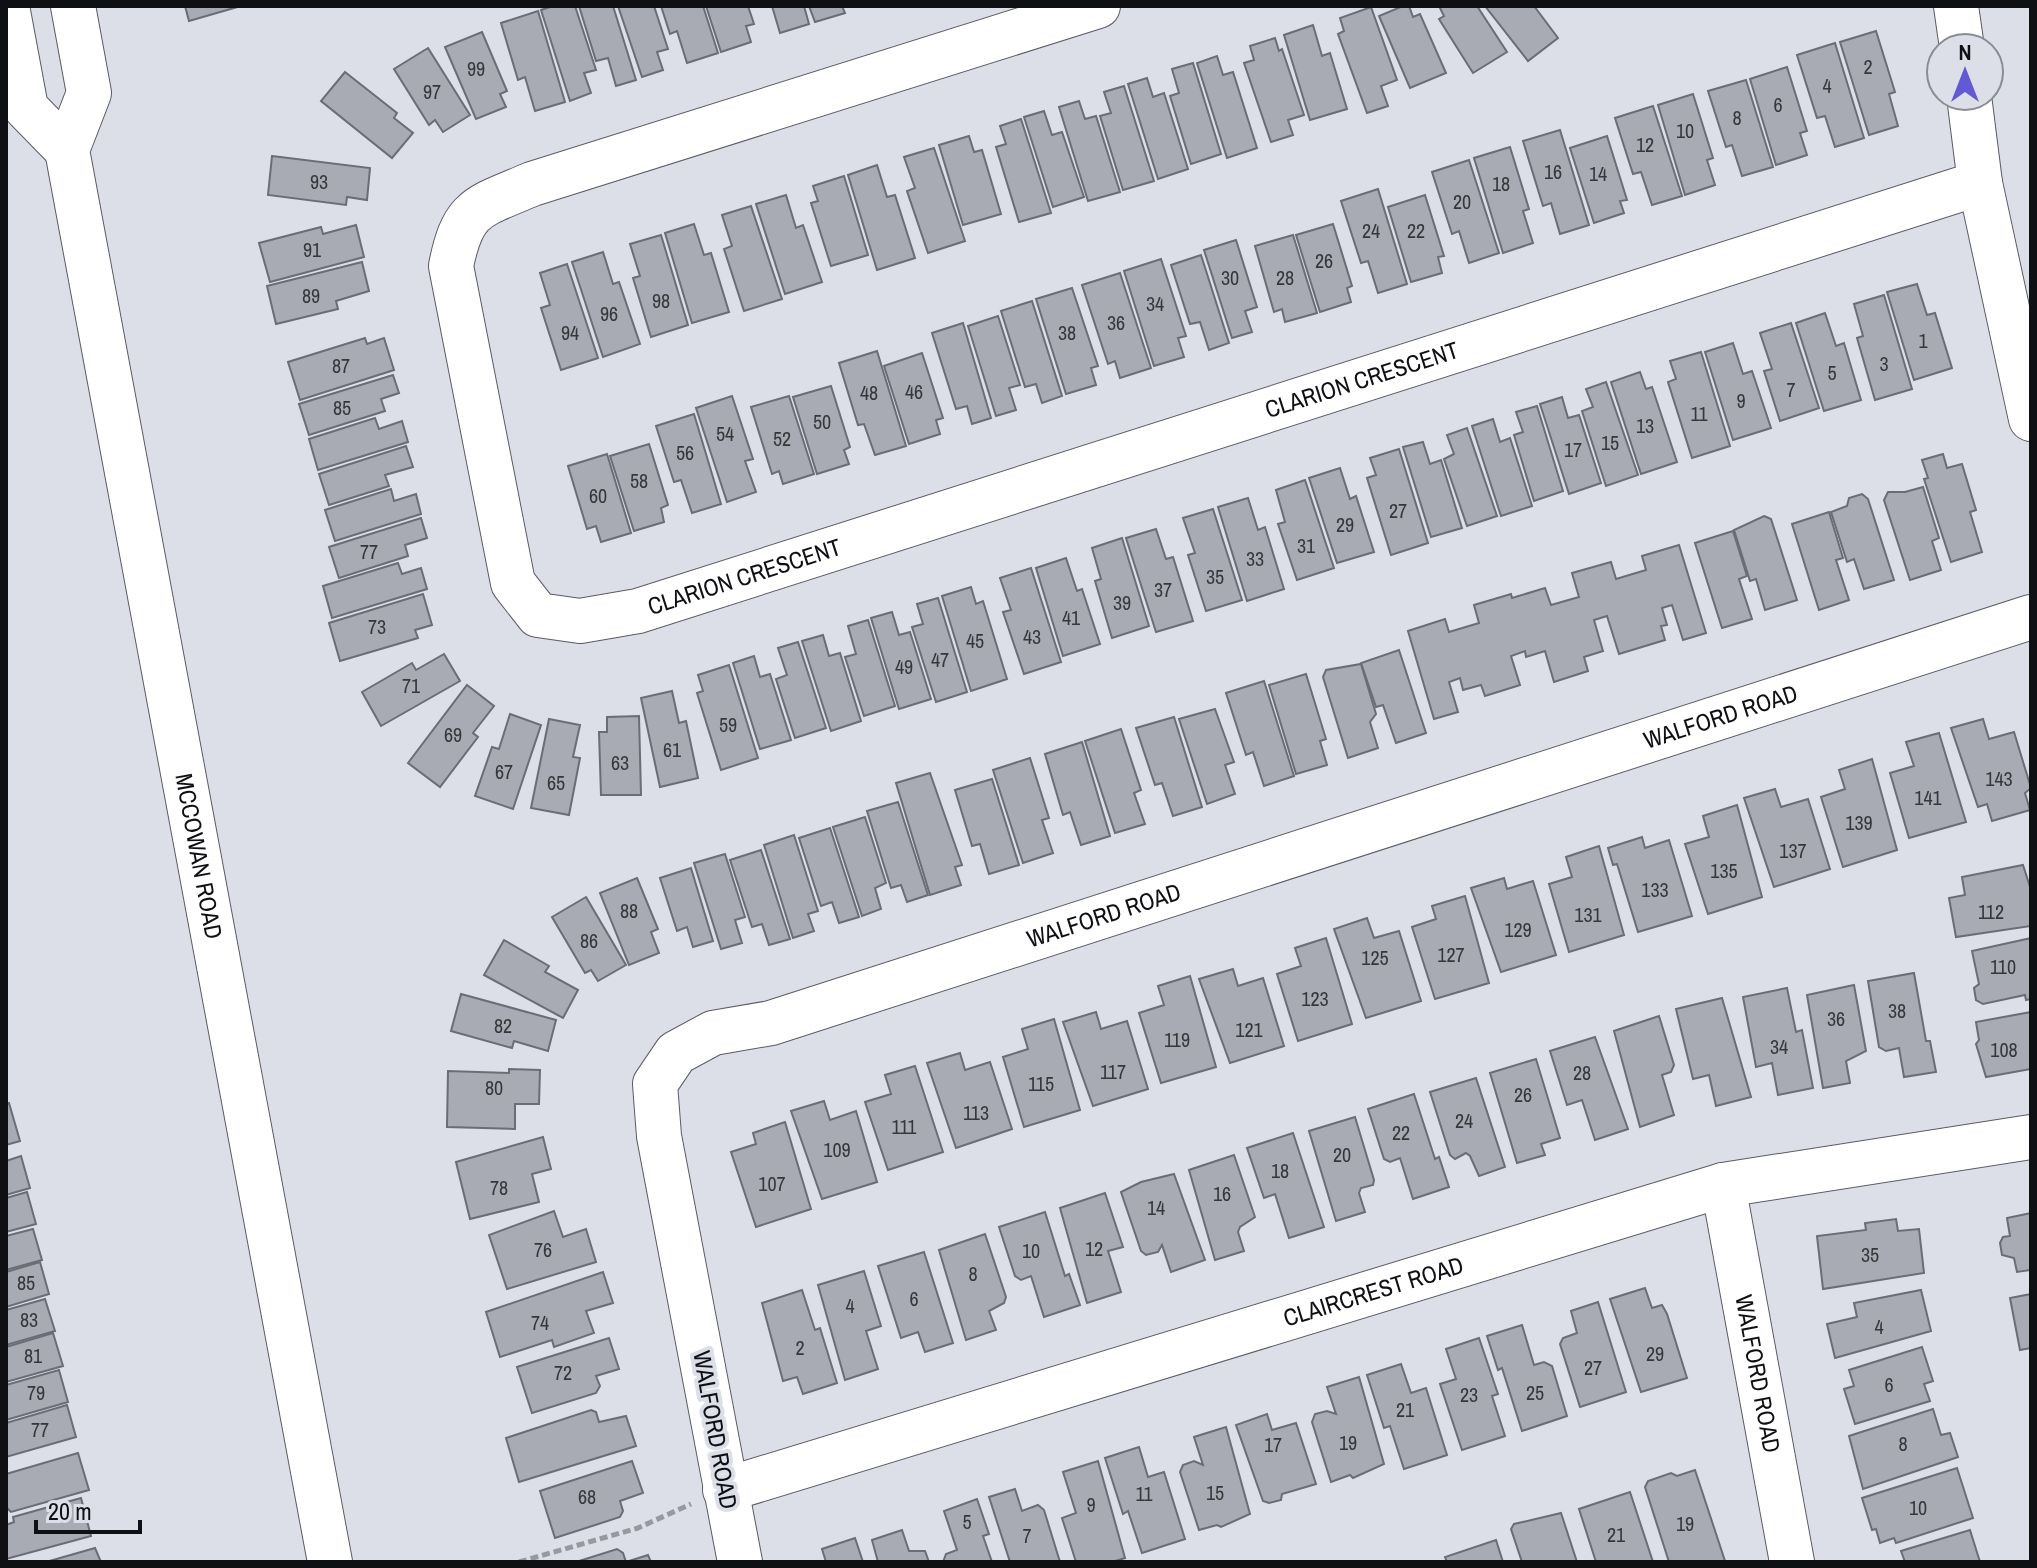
<svg xmlns="http://www.w3.org/2000/svg" width="2037" height="1568" font-family="'Archivo Narrow',sans-serif">
<rect width="100%" height="100%" fill="#dcdee8"/>
<g fill="#a8abb4" stroke="#6a6d75" stroke-width="2">
<path d="M 185,6 L 241,6 L 189,21 Z"/>
<path d="M 553,6 L 575,6 L 596,70 L 584,73 L 591,93 L 570,101 L 541,10 Z"/>
<path d="M 579,6 L 613,6 L 636,80 L 616,86 L 608,58 L 596,61 Z"/>
<path d="M 618,6 L 654,6 L 668,49 L 657,52 L 663,70 L 642,77 Z"/>
<path d="M 661,6 L 703,6 L 718,53 L 687,63 L 677,31 L 670,34 Z"/>
<path d="M 706,6 L 748,6 L 754,24 L 746,26 L 751,42 L 721,52 Z"/>
<path d="M 772,6 L 804,6 L 809,24 L 780,33 Z"/>
<path d="M 809,6 L 842,6 L 845,13 L 815,22 Z"/>
<path d="M 1403,6 L 1409,6 L 1413,17 L 1420,14 L 1446,73 L 1410,88 L 1379,16 Z"/>
<path d="M 1439,6 L 1477,6 L 1507,52 L 1473,73 L 1439,19 L 1444,16 Z"/>
<path d="M 1485,6 L 1534,6 L 1558,38 L 1528,61 Z"/>
<path d="M 1371,7 L 1397,80 L 1381,86 L 1388,106 L 1367,113 L 1338,34 L 1344,31 L 1340,18 Z"/>
<path d="M 538,11 L 565,102 L 535,111 L 525,77 L 518,80 L 501,23 Z"/>
<path d="M 1313,25 L 1322,56 L 1330,53 L 1347,109 L 1310,120 L 1284,35 Z"/>
<path d="M 1876,31 L 1895,92 L 1889,94 L 1898,126 L 1869,135 L 1840,42 Z"/>
<path d="M 482,32 L 507,91 L 500,94 L 506,107 L 476,119 L 445,47 Z"/>
<path d="M 1275,38 L 1279,51 L 1282,49 L 1304,115 L 1288,120 L 1293,135 L 1271,142 L 1244,63 L 1254,60 L 1250,46 Z"/>
<path d="M 1835,43 L 1864,138 L 1835,147 L 1825,116 L 1817,118 L 1797,55 Z"/>
<path d="M 428,48 L 470,115 L 443,132 L 435,120 L 429,125 L 394,69 Z"/>
<path d="M 1217,56 L 1223,75 L 1233,72 L 1257,148 L 1227,158 L 1197,63 Z"/>
<path d="M 1193,63 L 1221,154 L 1191,164 L 1170,96 L 1179,93 L 1172,69 Z"/>
<path d="M 1787,67 L 1807,131 L 1800,133 L 1807,155 L 1776,165 L 1750,79 Z"/>
<path d="M 345,72 L 397,113 L 394,118 L 413,133 L 392,158 L 321,101 Z"/>
<path d="M 1147,78 L 1153,97 L 1164,93 L 1188,169 L 1158,179 L 1128,84 Z"/>
<path d="M 1746,80 L 1773,167 L 1742,176 L 1732,145 L 1726,147 L 1708,91 Z"/>
<path d="M 1124,86 L 1154,181 L 1123,190 L 1100,116 L 1111,113 L 1104,92 Z"/>
<path d="M 1693,94 L 1713,158 L 1707,160 L 1715,185 L 1685,195 L 1658,105 Z"/>
<path d="M 1079,101 L 1085,119 L 1096,116 L 1120,192 L 1088,201 L 1059,107 Z"/>
<path d="M 1653,106 L 1682,196 L 1652,205 L 1641,172 L 1633,174 L 1615,118 Z"/>
<path d="M 1044,111 L 1052,135 L 1062,132 L 1084,197 L 1053,207 L 1024,117 Z"/>
<path d="M 1021,119 L 1051,213 L 1019,222 L 996,147 L 1006,144 L 1000,126 Z"/>
<path d="M 1560,130 L 1589,225 L 1560,234 L 1551,203 L 1543,206 L 1523,141 Z"/>
<path d="M 969,136 L 974,152 L 982,150 L 1001,214 L 963,225 L 939,145 Z"/>
<path d="M 1607,136 L 1627,200 L 1620,201 L 1624,213 L 1594,223 L 1570,148 Z"/>
<path d="M 1510,147 L 1529,209 L 1523,211 L 1533,243 L 1503,253 L 1474,158 Z"/>
<path d="M 934,148 L 965,241 L 928,253 L 907,191 L 915,188 L 904,157 Z"/>
<path d="M 272,156 L 370,168 L 367,200 L 347,197 L 346,205 L 268,195 Z"/>
<path d="M 1469,160 L 1499,253 L 1469,263 L 1459,231 L 1452,234 L 1432,172 Z"/>
<path d="M 877,165 L 887,197 L 895,195 L 915,258 L 877,270 L 848,175 Z"/>
<path d="M 844,176 L 868,255 L 831,266 L 811,203 L 818,201 L 813,186 Z"/>
<path d="M 1378,189 L 1407,284 L 1378,293 L 1368,261 L 1361,263 L 1341,201 Z"/>
<path d="M 786,195 L 796,228 L 803,225 L 822,282 L 785,294 L 756,204 Z"/>
<path d="M 1425,195 L 1444,256 L 1438,257 L 1442,273 L 1411,282 L 1388,207 Z"/>
<path d="M 751,206 L 782,299 L 744,311 L 724,249 L 732,246 L 722,215 Z"/>
<path d="M 694,224 L 704,255 L 711,253 L 729,312 L 692,323 L 665,233 Z"/>
<path d="M 1333,224 L 1352,286 L 1347,288 L 1351,302 L 1320,312 L 1296,235 Z"/>
<path d="M 356,225 L 364,257 L 270,282 L 259,243 L 321,227 L 323,234 Z"/>
<path d="M 661,235 L 688,325 L 651,337 L 633,278 L 640,276 L 630,244 Z"/>
<path d="M 1293,235 L 1317,313 L 1285,322 L 1282,309 L 1274,312 L 1255,246 Z"/>
<path d="M 1236,240 L 1257,307 L 1245,311 L 1252,332 L 1232,338 L 1204,250 Z"/>
<path d="M 603,252 L 613,284 L 619,282 L 640,344 L 603,357 L 572,262 Z"/>
<path d="M 1201,255 L 1229,343 L 1209,350 L 1200,322 L 1190,324 L 1171,265 Z"/>
<path d="M 1161,259 L 1186,336 L 1178,338 L 1184,357 L 1154,366 L 1124,271 Z"/>
<path d="M 362,262 L 369,291 L 336,301 L 338,309 L 276,324 L 267,286 Z"/>
<path d="M 567,264 L 598,358 L 561,370 L 541,308 L 550,305 L 540,273 Z"/>
<path d="M 1120,273 L 1151,368 L 1120,378 L 1115,361 L 1108,364 L 1082,285 Z"/>
<path d="M 1917,284 L 1927,315 L 1935,313 L 1952,368 L 1914,380 L 1887,292 Z"/>
<path d="M 1072,288 L 1098,366 L 1091,368 L 1096,385 L 1066,394 L 1036,299 Z"/>
<path d="M 1884,295 L 1912,389 L 1875,400 L 1857,338 L 1863,336 L 1854,304 Z"/>
<path d="M 1032,301 L 1062,396 L 1042,403 L 1036,384 L 1025,387 L 1001,311 Z"/>
<path d="M 1825,313 L 1836,346 L 1844,343 L 1861,400 L 1824,411 L 1796,323 Z"/>
<path d="M 998,316 L 1020,385 L 1009,388 L 1016,410 L 996,416 L 968,326 Z"/>
<path d="M 963,323 L 991,418 L 972,424 L 967,406 L 956,409 L 932,333 Z"/>
<path d="M 1791,323 L 1819,408 L 1780,421 L 1764,371 L 1772,369 L 1760,333 Z"/>
<path d="M 365,338 L 367,344 L 384,338 L 394,370 L 300,400 L 288,362 Z"/>
<path d="M 1733,343 L 1743,374 L 1752,371 L 1771,428 L 1733,440 L 1705,352 Z"/>
<path d="M 877,351 L 906,446 L 875,455 L 864,424 L 858,425 L 839,363 Z"/>
<path d="M 1701,352 L 1730,446 L 1692,458 L 1668,382 L 1676,379 L 1670,361 Z"/>
<path d="M 922,353 L 943,418 L 936,420 L 940,434 L 909,444 L 884,366 Z"/>
<path d="M 1640,372 L 1646,389 L 1652,387 L 1677,462 L 1641,474 L 1611,382 Z"/>
<path d="M 393,375 L 399,393 L 381,399 L 385,411 L 309,435 L 299,404 Z"/>
<path d="M 1606,382 L 1638,475 L 1606,486 L 1582,411 L 1593,407 L 1586,389 Z"/>
<path d="M 831,386 L 850,447 L 844,450 L 849,464 L 817,474 L 793,397 Z"/>
<path d="M 732,396 L 753,459 L 745,461 L 756,492 L 727,502 L 696,408 Z"/>
<path d="M 789,396 L 814,474 L 783,484 L 779,471 L 772,474 L 751,407 Z"/>
<path d="M 1562,397 L 1568,418 L 1579,415 L 1601,483 L 1569,494 L 1540,404 Z"/>
<path d="M 1537,406 L 1563,491 L 1534,501 L 1514,435 L 1523,432 L 1516,412 Z"/>
<path d="M 694,414 L 721,504 L 692,513 L 681,480 L 674,482 L 656,426 Z"/>
<path d="M 375,418 L 379,429 L 402,421 L 408,442 L 318,470 L 309,439 Z"/>
<path d="M 1493,419 L 1500,442 L 1510,438 L 1532,506 L 1501,516 L 1472,426 Z"/>
<path d="M 1467,428 L 1497,516 L 1467,526 L 1444,459 L 1454,454 L 1447,435 Z"/>
<path d="M 1423,442 L 1430,464 L 1441,460 L 1462,528 L 1431,537 L 1403,447 Z"/>
<path d="M 649,444 L 668,505 L 661,508 L 664,522 L 634,531 L 610,456 Z"/>
<path d="M 406,446 L 413,467 L 385,475 L 389,486 L 329,505 L 319,474 Z"/>
<path d="M 1399,449 L 1428,543 L 1391,555 L 1367,478 L 1376,475 L 1370,458 Z"/>
<path d="M 607,454 L 631,533 L 601,542 L 596,526 L 587,529 L 568,466 Z"/>
<path d="M 1943,454 L 1947,468 L 1962,464 L 1976,510 L 1970,512 L 1982,552 L 1951,562 L 1924,479 L 1928,478 L 1922,460 Z"/>
<path d="M 1340,468 L 1350,499 L 1356,496 L 1374,552 L 1337,563 L 1309,478 Z"/>
<path d="M 1305,480 L 1334,568 L 1297,580 L 1278,524 L 1285,522 L 1276,490 Z"/>
<path d="M 1923,487 L 1939,538 L 1932,541 L 1941,570 L 1910,580 L 1884,500 L 1888,492 L 1905,492 Z"/>
<path d="M 391,489 L 394,501 L 416,494 L 421,514 L 335,541 L 325,510 Z"/>
<path d="M 1862,494 L 1868,499 L 1894,580 L 1864,589 L 1854,559 L 1847,562 L 1831,512 L 1847,506 L 1849,498 Z"/>
<path d="M 1248,498 L 1258,530 L 1265,527 L 1284,589 L 1247,601 L 1218,507 Z"/>
<path d="M 1213,509 L 1242,600 L 1206,611 L 1188,555 L 1195,553 L 1183,518 Z"/>
<path d="M 1829,512 L 1843,558 L 1836,560 L 1849,600 L 1819,610 L 1792,524 Z"/>
<path d="M 1764,516 L 1771,519 L 1797,600 L 1765,610 L 1756,579 L 1750,581 L 1734,530 Z"/>
<path d="M 421,518 L 427,538 L 405,545 L 408,556 L 339,578 L 329,547 Z"/>
<path d="M 1156,529 L 1166,559 L 1173,557 L 1193,621 L 1156,632 L 1126,538 Z"/>
<path d="M 1733,531 L 1747,576 L 1739,579 L 1752,619 L 1722,628 L 1695,543 Z"/>
<path d="M 1122,538 L 1149,626 L 1112,638 L 1095,581 L 1101,579 L 1092,548 Z"/>
<path d="M 1679,545 L 1706,633 L 1683,640 L 1672,605 L 1662,608 L 1667,625 L 1661,626 L 1665,640 L 1619,654 L 1607,616 L 1594,620 L 1603,651 L 1584,657 L 1588,671 L 1554,682 L 1545,651 L 1526,657 L 1525,651 L 1511,656 L 1520,685 L 1485,696 L 1481,685 L 1463,690 L 1460,678 L 1449,682 L 1458,712 L 1434,719 L 1408,631 L 1445,619 L 1449,632 L 1479,623 L 1474,605 L 1511,594 L 1512,598 L 1545,588 L 1551,605 L 1579,597 L 1572,573 L 1611,562 L 1616,579 L 1646,570 L 1642,556 Z"/>
<path d="M 1066,558 L 1077,591 L 1082,589 L 1100,644 L 1063,656 L 1036,568 Z"/>
<path d="M 398,563 L 402,574 L 421,568 L 427,589 L 332,618 L 323,586 Z"/>
<path d="M 1031,568 L 1061,662 L 1024,674 L 1003,612 L 1011,610 L 1000,578 Z"/>
<path d="M 971,587 L 976,604 L 983,601 L 1007,679 L 971,691 L 942,596 Z"/>
<path d="M 423,594 L 432,625 L 415,630 L 418,638 L 340,661 L 329,623 Z"/>
<path d="M 938,598 L 967,692 L 936,702 L 912,627 L 923,624 L 917,604 Z"/>
<path d="M 892,612 L 899,635 L 910,632 L 931,699 L 899,709 L 871,618 Z"/>
<path d="M 868,620 L 895,706 L 864,716 L 845,657 L 856,654 L 848,626 Z"/>
<path d="M 823,635 L 829,656 L 840,653 L 861,721 L 831,731 L 802,641 Z"/>
<path d="M 798,642 L 826,728 L 795,738 L 776,679 L 787,675 L 778,648 Z"/>
<path d="M 1399,650 L 1426,733 L 1396,743 L 1383,705 L 1376,707 L 1361,663 Z"/>
<path d="M 444,654 L 460,681 L 381,726 L 362,692 L 412,663 L 416,670 Z"/>
<path d="M 754,656 L 760,677 L 770,674 L 791,740 L 760,749 L 733,663 Z"/>
<path d="M 1361,664 L 1376,714 L 1370,722 L 1378,748 L 1348,758 L 1323,677 L 1326,670 Z"/>
<path d="M 729,665 L 758,758 L 721,770 L 697,693 L 703,691 L 698,675 Z"/>
<path d="M 1306,674 L 1326,739 L 1320,741 L 1327,765 L 1296,774 L 1269,685 Z"/>
<path d="M 1264,681 L 1294,776 L 1264,786 L 1253,752 L 1246,755 L 1226,693 Z"/>
<path d="M 467,685 L 494,706 L 473,733 L 478,737 L 440,787 L 408,763 Z"/>
<path d="M 672,691 L 679,723 L 686,721 L 698,778 L 660,787 L 641,698 Z"/>
<path d="M 1215,709 L 1234,762 L 1225,765 L 1235,794 L 1207,804 L 1179,719 Z"/>
<path d="M 510,714 L 541,725 L 513,809 L 475,796 L 492,747 L 499,749 Z"/>
<path d="M 639,716 L 641,795 L 601,795 L 599,732 L 607,732 L 607,717 Z"/>
<path d="M 1174,717 L 1202,807 L 1173,816 L 1162,783 L 1155,785 L 1136,728 Z"/>
<path d="M 549,719 L 580,725 L 573,757 L 580,758 L 569,815 L 531,808 Z"/>
<path d="M 1983,719 L 1989,739 L 2014,732 L 2031,788 L 2025,793 L 2030,810 L 1992,821 L 1987,804 L 1978,807 L 1951,728 Z"/>
<path d="M 1121,729 L 1141,790 L 1134,793 L 1145,824 L 1115,833 L 1085,741 Z"/>
<path d="M 1939,733 L 1966,822 L 1909,838 L 1890,773 L 1914,766 L 1906,742 Z"/>
<path d="M 1082,742 L 1110,836 L 1081,845 L 1070,812 L 1063,815 L 1045,754 Z"/>
<path d="M 1030,758 L 1049,818 L 1042,820 L 1053,853 L 1023,863 L 993,770 Z"/>
<path d="M 1872,759 L 1897,850 L 1843,867 L 1821,797 L 1845,789 L 1839,770 Z"/>
<path d="M 930,773 L 962,865 L 955,867 L 961,885 L 930,895 L 896,783 Z"/>
<path d="M 992,779 L 1019,865 L 989,874 L 980,844 L 972,846 L 955,790 Z"/>
<path d="M 1775,789 L 1781,807 L 1808,799 L 1830,869 L 1774,887 L 1744,798 Z"/>
<path d="M 898,802 L 928,895 L 907,902 L 901,885 L 891,888 L 867,811 Z"/>
<path d="M 1737,805 L 1762,897 L 1708,914 L 1685,844 L 1709,837 L 1703,816 Z"/>
<path d="M 865,817 L 886,883 L 875,888 L 881,909 L 862,916 L 833,827 Z"/>
<path d="M 830,828 L 859,917 L 839,923 L 832,902 L 821,906 L 799,838 Z"/>
<path d="M 794,835 L 818,911 L 808,914 L 814,931 L 793,938 L 764,845 Z"/>
<path d="M 1642,837 L 1645,848 L 1669,840 L 1692,916 L 1638,932 L 1617,864 L 1613,865 L 1608,848 Z"/>
<path d="M 1599,846 L 1624,935 L 1569,952 L 1549,884 L 1572,877 L 1566,857 Z"/>
<path d="M 761,850 L 790,939 L 769,945 L 762,924 L 752,927 L 730,860 Z"/>
<path d="M 725,854 L 745,917 L 735,920 L 742,943 L 721,949 L 694,863 Z"/>
<path d="M 2023,865 L 2031,890 L 2031,926 L 1956,937 L 1949,898 L 1965,895 L 1962,877 Z"/>
<path d="M 691,868 L 713,941 L 693,947 L 687,927 L 677,931 L 660,878 Z"/>
<path d="M 637,878 L 658,929 L 651,932 L 659,953 L 629,965 L 600,893 Z"/>
<path d="M 1504,878 L 1507,889 L 1533,881 L 1556,955 L 1501,972 L 1471,888 Z"/>
<path d="M 1465,896 L 1489,983 L 1435,999 L 1412,927 L 1436,919 L 1432,906 Z"/>
<path d="M 586,897 L 626,965 L 598,981 L 591,970 L 585,973 L 552,917 Z"/>
<path d="M 1367,918 L 1374,938 L 1399,931 L 1421,1001 L 1366,1018 L 1334,929 Z"/>
<path d="M 1326,938 L 1352,1024 L 1298,1041 L 1277,974 L 1301,966 L 1295,948 Z"/>
<path d="M 2031,938 L 2031,999 L 2026,1000 L 2025,995 L 1983,1004 L 1976,1000 L 1974,988 L 1979,984 L 1972,951 Z"/>
<path d="M 504,940 L 549,966 L 545,972 L 578,990 L 563,1018 L 484,975 Z"/>
<path d="M 1233,969 L 1238,986 L 1263,978 L 1284,1046 L 1230,1063 L 1199,979 Z"/>
<path d="M 1914,973 L 1926,1041 L 1930,1041 L 1936,1072 L 1904,1077 L 1899,1048 L 1886,1051 L 1879,1047 L 1868,981 Z"/>
<path d="M 1190,976 L 1216,1067 L 1161,1083 L 1139,1013 L 1164,1005 L 1158,986 Z"/>
<path d="M 1854,985 L 1866,1051 L 1846,1061 L 1850,1083 L 1823,1088 L 1807,995 Z"/>
<path d="M 1787,988 L 1796,1032 L 1802,1030 L 1813,1088 L 1778,1095 L 1772,1063 L 1756,1067 L 1743,997 Z"/>
<path d="M 461,994 L 556,1020 L 548,1051 L 514,1041 L 512,1048 L 451,1031 Z"/>
<path d="M 1722,998 L 1751,1097 L 1716,1106 L 1709,1075 L 1693,1079 L 1676,1009 Z"/>
<path d="M 1096,1012 L 1101,1029 L 1127,1021 L 1148,1089 L 1093,1106 L 1063,1022 Z"/>
<path d="M 2031,1012 L 2031,1069 L 1986,1077 L 1976,1044 L 1979,1040 L 1976,1022 Z"/>
<path d="M 1659,1016 L 1674,1065 L 1671,1072 L 1662,1075 L 1674,1115 L 1640,1127 L 1614,1031 Z"/>
<path d="M 1054,1019 L 1080,1110 L 1024,1127 L 1003,1057 L 1028,1049 L 1022,1029 Z"/>
<path d="M 1595,1037 L 1628,1129 L 1595,1140 L 1582,1100 L 1567,1105 L 1550,1051 Z"/>
<path d="M 960,1053 L 965,1070 L 990,1062 L 1012,1129 L 956,1148 L 927,1063 Z"/>
<path d="M 1536,1059 L 1560,1138 L 1541,1144 L 1545,1155 L 1517,1163 L 1490,1073 Z"/>
<path d="M 915,1066 L 943,1152 L 888,1170 L 865,1102 L 891,1094 L 885,1075 Z"/>
<path d="M 509,1069 L 540,1070 L 539,1104 L 515,1104 L 515,1129 L 447,1127 L 448,1071 L 509,1073 Z"/>
<path d="M 1476,1078 L 1505,1167 L 1479,1176 L 1470,1156 L 1466,1153 L 1455,1159 L 1450,1155 L 1430,1092 Z"/>
<path d="M 1414,1094 L 1435,1159 L 1439,1157 L 1449,1187 L 1413,1199 L 1400,1158 L 1390,1162 L 1384,1159 L 1368,1109 Z"/>
<path d="M 824,1101 L 830,1120 L 856,1111 L 877,1182 L 822,1199 L 791,1111 Z"/>
<path d="M 9,1103 L 20,1141 L 6,1145 L 6,1104 Z"/>
<path d="M 1355,1117 L 1374,1180 L 1373,1185 L 1361,1188 L 1359,1193 L 1365,1212 L 1336,1221 L 1309,1131 Z"/>
<path d="M 785,1122 L 811,1209 L 756,1227 L 731,1152 L 756,1144 L 753,1133 Z"/>
<path d="M 1293,1133 L 1324,1227 L 1289,1238 L 1275,1194 L 1264,1198 L 1247,1148 Z"/>
<path d="M 543,1137 L 551,1169 L 532,1174 L 539,1202 L 470,1219 L 456,1162 Z"/>
<path d="M 1234,1155 L 1255,1217 L 1240,1227 L 1238,1232 L 1244,1251 L 1215,1260 L 1189,1170 Z"/>
<path d="M 21,1156 L 30,1188 L 6,1195 L 6,1161 Z"/>
<path d="M 1174,1174 L 1205,1260 L 1171,1272 L 1162,1245 L 1158,1252 L 1146,1255 L 1141,1251 L 1121,1192 L 1141,1182 Z"/>
<path d="M 27,1192 L 36,1224 L 6,1232 L 6,1198 Z"/>
<path d="M 1105,1193 L 1123,1247 L 1108,1251 L 1121,1292 L 1087,1303 L 1060,1208 Z"/>
<path d="M 554,1211 L 563,1237 L 586,1229 L 596,1262 L 507,1289 L 489,1235 Z"/>
<path d="M 1045,1212 L 1065,1276 L 1069,1274 L 1080,1305 L 1044,1317 L 1031,1276 L 1021,1280 L 1015,1276 L 999,1227 Z"/>
<path d="M 2031,1213 L 2031,1270 L 2017,1272 L 2014,1258 L 2002,1255 L 2000,1243 L 2003,1237 L 2010,1236 L 2007,1218 Z"/>
<path d="M 1896,1219 L 1898,1231 L 1919,1229 L 1924,1273 L 1823,1289 L 1817,1236 L 1866,1230 L 1865,1223 Z"/>
<path d="M 33,1229 L 42,1260 L 6,1270 L 6,1236 Z"/>
<path d="M 985,1234 L 1006,1297 L 1004,1303 L 989,1311 L 996,1330 L 966,1340 L 939,1250 Z"/>
<path d="M 924,1252 L 953,1343 L 925,1352 L 918,1332 L 901,1338 L 878,1266 Z"/>
<path d="M 40,1262 L 49,1294 L 6,1307 L 6,1272 Z"/>
<path d="M 864,1271 L 881,1326 L 866,1331 L 878,1369 L 845,1380 L 818,1285 Z"/>
<path d="M 603,1272 L 613,1303 L 586,1311 L 594,1333 L 554,1347 L 552,1340 L 500,1357 L 486,1312 Z"/>
<path d="M 1645,1288 L 1652,1308 L 1662,1305 L 1667,1314 L 1687,1378 L 1641,1392 L 1610,1299 Z"/>
<path d="M 802,1290 L 815,1330 L 820,1328 L 837,1383 L 803,1394 L 797,1377 L 783,1381 L 762,1303 Z"/>
<path d="M 1921,1290 L 1931,1331 L 1835,1358 L 1827,1324 L 1857,1317 L 1854,1303 Z"/>
<path d="M 2031,1294 L 2031,1348 L 2020,1350 L 2010,1298 Z"/>
<path d="M 45,1299 L 55,1331 L 6,1345 L 6,1310 Z"/>
<path d="M 1598,1302 L 1626,1392 L 1580,1407 L 1560,1344 L 1563,1338 L 1577,1333 L 1571,1311 Z"/>
<path d="M 1522,1325 L 1534,1365 L 1544,1362 L 1552,1366 L 1567,1416 L 1522,1431 L 1502,1368 L 1498,1370 L 1487,1336 Z"/>
<path d="M 53,1333 L 63,1366 L 6,1382 L 6,1347 Z"/>
<path d="M 609,1338 L 619,1369 L 596,1376 L 600,1386 L 596,1393 L 532,1413 L 517,1367 Z"/>
<path d="M 1479,1338 L 1498,1394 L 1492,1396 L 1505,1436 L 1462,1450 L 1440,1384 L 1456,1379 L 1446,1349 Z"/>
<path d="M 1922,1347 L 1933,1381 L 1924,1384 L 1930,1401 L 1855,1424 L 1844,1389 L 1854,1386 L 1849,1370 Z"/>
<path d="M 1401,1364 L 1411,1393 L 1426,1388 L 1447,1455 L 1404,1469 L 1390,1426 L 1384,1428 L 1367,1375 Z"/>
<path d="M 59,1370 L 68,1402 L 6,1420 L 6,1385 Z"/>
<path d="M 1359,1377 L 1384,1464 L 1353,1478 L 1350,1475 L 1331,1482 L 1312,1422 L 1315,1414 L 1327,1411 L 1336,1414 L 1327,1387 Z"/>
<path d="M 67,1405 L 76,1437 L 6,1457 L 6,1423 Z"/>
<path d="M 1933,1409 L 1941,1435 L 1950,1433 L 1958,1457 L 1863,1489 L 1849,1436 Z"/>
<path d="M 591,1410 L 596,1412 L 599,1422 L 626,1416 L 636,1446 L 519,1482 L 506,1438 Z"/>
<path d="M 1267,1414 L 1272,1430 L 1296,1423 L 1316,1484 L 1282,1494 L 1281,1500 L 1269,1503 L 1263,1501 L 1236,1425 Z"/>
<path d="M 1226,1427 L 1250,1514 L 1221,1527 L 1217,1525 L 1199,1530 L 1180,1472 L 1183,1465 L 1194,1461 L 1203,1465 L 1194,1437 Z"/>
<path d="M 1139,1447 L 1148,1477 L 1164,1472 L 1185,1539 L 1142,1553 L 1128,1511 L 1123,1514 L 1105,1458 Z"/>
<path d="M 78,1453 L 89,1490 L 11,1512 L 6,1507 L 6,1474 Z"/>
<path d="M 632,1461 L 643,1493 L 620,1501 L 623,1511 L 620,1517 L 555,1538 L 540,1491 Z"/>
<path d="M 1098,1461 L 1125,1558 L 1112,1562 L 1076,1562 L 1062,1518 L 1076,1513 L 1063,1472 Z"/>
<path d="M 1957,1468 L 1973,1518 L 1896,1543 L 1894,1538 L 1880,1543 L 1876,1529 L 1872,1530 L 1862,1498 Z"/>
<path d="M 1695,1470 L 1725,1561 L 1669,1562 L 1645,1487 L 1648,1481 L 1671,1473 L 1677,1476 Z"/>
<path d="M 1015,1489 L 1022,1511 L 1038,1505 L 1044,1510 L 1060,1562 L 1010,1562 L 989,1497 Z"/>
<path d="M 1630,1492 L 1653,1562 L 1596,1562 L 1579,1509 Z"/>
<path d="M 81,1498 L 91,1536 L 6,1559 L 6,1525 L 14,1522 L 13,1517 Z"/>
<path d="M 977,1499 L 989,1534 L 983,1536 L 992,1562 L 943,1562 L 946,1554 L 957,1550 L 944,1511 Z"/>
<path d="M 1561,1513 L 1577,1562 L 1522,1562 L 1511,1529 L 1514,1524 Z"/>
<path d="M 902,1530 L 909,1551 L 925,1551 L 929,1562 L 878,1562 L 872,1540 Z"/>
<path d="M 1970,1530 L 1980,1562 L 1905,1562 L 1901,1551 Z"/>
<path d="M 855,1538 L 863,1562 L 826,1562 L 822,1549 Z"/>
<path d="M 1496,1540 L 1503,1562 L 1447,1562 L 1445,1557 Z"/>
<path d="M 95,1548 L 101,1562 L 46,1562 Z"/>
<path d="M 617,1549 L 623,1553 L 626,1562 L 648,1555 L 651,1562 L 576,1562 Z"/>
</g>
<g fill="none" stroke-linecap="round" stroke-linejoin="round">
<defs>
<g id="minor">
<path id="s1" d="M 1098,6 L 532,184 C 479,207 463,205 451,266 L 513,583 L 538,615 L 580,621 L 638,611 L 1980,183"/>
<path d="M 1956,6 L 1962,48"/>
<path d="M 1969,96 L 1980,183 L 2031,419"/>
<path id="s2" d="M 1723,1185 L 1792,1562"/>
<path id="s3" d="M 725,1490 L 1723,1185 L 2031,1137"/>
<path id="s4" d="M 740,1562 L 659,1136 L 655,1084 L 676,1053 L 713,1033 L 771,1023 L 2031,617"/>
</g>
<g id="major">
<path d="M 7,6 L 26,108 L 67,150"/>
<path id="s5" d="M 73,6 L 89,93 L 67,150 L 330,1562"/>
</g>
</defs>
<use href="#minor" stroke="#5a5c64" stroke-width="46"/>
<use href="#major" stroke="#5a5c64" stroke-width="46"/>
<path stroke="#9799a0" stroke-width="5" stroke-dasharray="8 4" stroke-linecap="butt" d="M 519,1562 L 638,1528 L 691,1504"/>
<use href="#minor" stroke="#fff" stroke-width="44"/>
<use href="#major" stroke="#fff" stroke-width="44"/>
</g>
<g text-anchor="middle" stroke-width="8" stroke-linejoin="round" paint-order="stroke">
<g font-size="20" fill="#35373b">
<text x="1868" y="74">2</text>
<text x="476" y="76">99</text>
<text x="1827" y="93">4</text>
<text x="432" y="99">97</text>
<text x="1778" y="112">6</text>
<text x="1737" y="125">8</text>
<text x="1685" y="138">10</text>
<text x="1645" y="152">12</text>
<text x="1553" y="179">16</text>
<text x="1598" y="181">14</text>
<text x="319" y="189">93</text>
<text x="1501" y="191">18</text>
<text x="1462" y="209">20</text>
<text x="1371" y="238">24</text>
<text x="1416" y="238">22</text>
<text x="312" y="257">91</text>
<text x="1324" y="268">26</text>
<text x="1230" y="285">30</text>
<text x="1285" y="285">28</text>
<text x="311" y="303">89</text>
<text x="661" y="308">98</text>
<text x="1155" y="311">34</text>
<text x="609" y="321">96</text>
<text x="1116" y="330">36</text>
<text x="570" y="340">94</text>
<text x="1067" y="340">38</text>
<text x="1923" y="348">1</text>
<text x="1884" y="371">3</text>
<text x="341" y="373">87</text>
<text x="1832" y="380">5</text>
<text x="1791" y="397">7</text>
<text x="914" y="399">46</text>
<text x="869" y="400">48</text>
<text x="1741" y="408">9</text>
<text x="342" y="415">85</text>
<text x="1699" y="421">11</text>
<text x="822" y="429">50</text>
<text x="1645" y="433">13</text>
<text x="725" y="441">54</text>
<text x="782" y="446">52</text>
<text x="1610" y="450">15</text>
<text x="1573" y="457">17</text>
<text x="685" y="460">56</text>
<text x="639" y="488">58</text>
<text x="598" y="503">60</text>
<text x="1398" y="518">27</text>
<text x="1345" y="532">29</text>
<text x="1306" y="553">31</text>
<text x="369" y="559">77</text>
<text x="1255" y="566">33</text>
<text x="1215" y="584">35</text>
<text x="1163" y="597">37</text>
<text x="1122" y="610">39</text>
<text x="1071" y="625">41</text>
<text x="377" y="634">73</text>
<text x="1032" y="644">43</text>
<text x="975" y="648">45</text>
<text x="940" y="667">47</text>
<text x="904" y="674">49</text>
<text x="411" y="693">71</text>
<text x="728" y="732">59</text>
<text x="453" y="742">69</text>
<text x="672" y="757">61</text>
<text x="620" y="770">63</text>
<text x="504" y="779">67</text>
<text x="1999" y="786">143</text>
<text x="556" y="790">65</text>
<text x="1928" y="805">141</text>
<text x="1859" y="830">139</text>
<text x="1793" y="858">137</text>
<text x="1724" y="878">135</text>
<text x="1655" y="897">133</text>
<text x="629" y="918">88</text>
<text x="1991" y="919">112</text>
<text x="1588" y="922">131</text>
<text x="1518" y="937">129</text>
<text x="589" y="948">86</text>
<text x="1451" y="962">127</text>
<text x="1375" y="965">125</text>
<text x="2003" y="974">110</text>
<text x="1315" y="1006">123</text>
<text x="1897" y="1018">38</text>
<text x="1836" y="1026">36</text>
<text x="503" y="1033">82</text>
<text x="1249" y="1037">121</text>
<text x="1177" y="1047">119</text>
<text x="1779" y="1054">34</text>
<text x="2004" y="1057">108</text>
<text x="1113" y="1079">117</text>
<text x="1582" y="1080">28</text>
<text x="1041" y="1091">115</text>
<text x="494" y="1095">80</text>
<text x="1523" y="1102">26</text>
<text x="976" y="1120">113</text>
<text x="1464" y="1128">24</text>
<text x="904" y="1134">111</text>
<text x="1401" y="1140">22</text>
<text x="837" y="1157">109</text>
<text x="1342" y="1162">20</text>
<text x="1280" y="1178">18</text>
<text x="772" y="1191">107</text>
<text x="499" y="1195">78</text>
<text x="1222" y="1201">16</text>
<text x="1156" y="1215">14</text>
<text x="1094" y="1256">12</text>
<text x="543" y="1257">76</text>
<text x="1031" y="1258">10</text>
<text x="1870" y="1262">35</text>
<text x="973" y="1281">8</text>
<text x="26" y="1290">85</text>
<text x="914" y="1306">6</text>
<text x="850" y="1313">4</text>
<text x="29" y="1327">83</text>
<text x="540" y="1330">74</text>
<text x="1879" y="1334">4</text>
<text x="800" y="1355">2</text>
<text x="1655" y="1361">29</text>
<text x="33" y="1363">81</text>
<text x="1593" y="1375">27</text>
<text x="563" y="1380">72</text>
<text x="1889" y="1392">6</text>
<text x="36" y="1400">79</text>
<text x="1535" y="1400">25</text>
<text x="1469" y="1402">23</text>
<text x="1405" y="1417">21</text>
<text x="40" y="1437">77</text>
<text x="1348" y="1450">19</text>
<text x="1903" y="1451">8</text>
<text x="1273" y="1452">17</text>
<text x="1215" y="1500">15</text>
<text x="1144" y="1501">11</text>
<text x="587" y="1504">68</text>
<text x="1091" y="1512">9</text>
<text x="1918" y="1515">10</text>
<text x="967" y="1529">5</text>
<text x="1685" y="1531">19</text>
<text x="1616" y="1542">21</text>
<text x="1027" y="1543">7</text>
</g>
<g font-size="24" fill="#0f1013" stroke="#dcdee8">
<text dy="8" stroke="none"><textPath href="#s1" startOffset="1942">CLARION CRESCENT</textPath></text>
<text dy="8" stroke="none"><textPath href="#s1" startOffset="1294">CLARION CRESCENT</textPath></text>
<text dy="8" stroke="none"><textPath href="#s4" startOffset="1622">WALFORD ROAD</textPath></text>
<text dy="8" stroke="none"><textPath href="#s5" startOffset="868">MCCOWAN ROAD</textPath></text>
<text dy="8" stroke="none"><textPath href="#s4" startOffset="974">WALFORD ROAD</textPath></text>
<text dy="8" stroke="none"><textPath href="#s3" startOffset="678">CLAIRCREST ROAD</textPath></text>
<text dy="8" stroke="none"><textPath href="#s2" startOffset="192">WALFORD ROAD</textPath></text>
<text transform="translate(715 1430) rotate(80)" y="8">WALFORD ROAD</text>
</g>
</g>
<rect width="2037" height="1568" fill="none" stroke="#0f1013" stroke-width="16"/>
<g transform="translate(1965 72)"><circle r="38" fill="#dcdee8" stroke="#8a8c93" stroke-width="2"/>
<path d="M0-6L14 30L0 20L-14 30Z" fill="#6359d2"/>
<text y="-12" font-size="22" font-weight="bold" text-anchor="middle" fill="#0f1013">N</text>
</g>
<path d="M36 1520v12h104v-12" fill="none" stroke="#0f1013" stroke-width="4"/>
<text x="48" y="1520" font-size="24" fill="#0f1013" stroke="#dcdee8" stroke-width="6" paint-order="stroke">20 m</text>
</svg>
